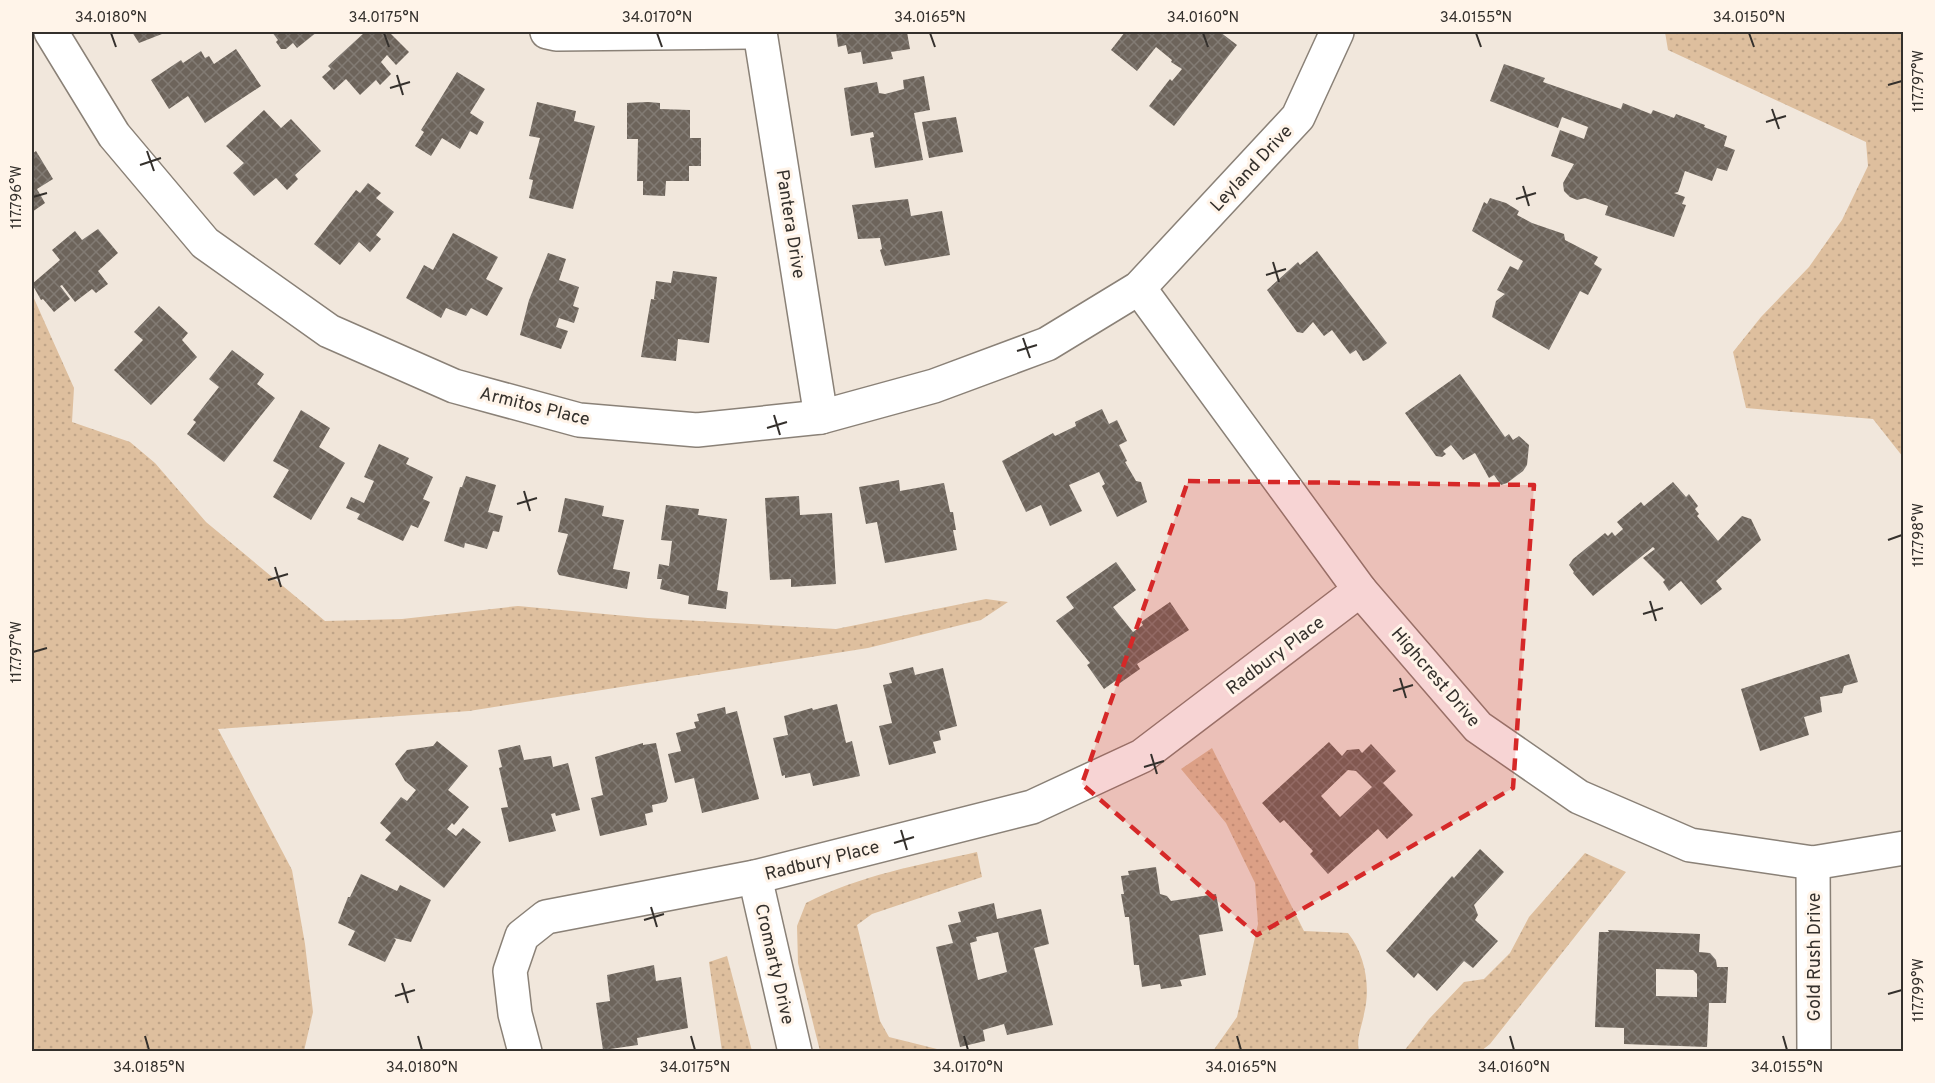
<svg xmlns="http://www.w3.org/2000/svg" width="1935" height="1083" font-family="Overpass,sans-serif">
<defs>
<pattern id="green-dots" width="8" height="8" patternUnits="userSpaceOnUse" patternTransform="scale(1.5)"><rect width="8" height="8" fill="#debf9e"/><path d="M2 2h.1M6 6h.1" fill="none" stroke="#bfa488" stroke-width="1.8" stroke-linecap="round"/></pattern>
<pattern id="building-cross-hatch" width="8" height="8" patternUnits="userSpaceOnUse" patternTransform="scale(1.5)"><rect width="8" height="8" fill="#6d645b"/><path d="M0 0l8 8M0 8l8-8" fill="none" stroke="#827b74"/></pattern>
</defs>
<rect width="100%" height="100%" fill="#f1e7dc"/>
<g fill="url(#green-dots)">
<path d="M 1665,32 L 1903,32 L 1903,457 L 1873,419 L 1746,408 L 1733,352 L 1761,317 L 1809,267 L 1842,220 L 1868,166 L 1866,142 L 1668,50 Z"/>
<path d="M 32,294 L 74,388 L 72,422 L 130,442 L 155,463 L 206,522 L 325,621 L 402,619 L 518,606 L 648,618 L 836,629 L 986,599 L 1008,602 L 981,620 L 868,648 L 469,711 L 218,729 L 292,870 L 305,944 L 313,1012 L 304,1051 L 32,1051 Z"/>
<path d="M 1212,748 L 1304,931 L 1348,933 C 1365,954 1371,987 1364,1014 C 1362,1026 1356,1039 1359,1051 L 1213,1051 L 1237,1017 L 1258,924 L 1255,883 L 1226,823 L 1181,769 Z"/>
<path d="M 977,852 L 982,877 L 872,914 L 857,925 L 880,1021 L 889,1037 L 945,1051 L 820,1051 L 798,963 L 797,926 L 806,903 C 860,875 919,865 977,852 Z"/>
<path d="M 1585,853 L 1626,872 L 1490,1044 L 1481,1051 L 1404,1051 L 1429,1019 L 1464,982 L 1484,979 L 1510,953 L 1529,917 Z"/>
<path d="M 727,956 L 752,1051 L 722,1051 L 709,962 Z"/>
</g>
<g fill="url(#building-cross-hatch)" fill-rule="evenodd">
<path d="M 132,32 L 167,32 L 139,43 Z"/>
<path d="M 272,32 L 317,32 L 297,48 L 293,43 L 286,49 L 281,49 L 276,42 L 278,40 Z"/>
<path d="M 365,32 L 389,32 L 409,52 L 396,65 L 387,55 L 381,62 L 391,74 L 380,85 L 376,80 L 360,95 L 346,79 L 334,90 L 322,77 L 331,69 L 328,66 Z"/>
<path d="M 836,32 L 907,32 L 910,49 L 891,52 L 893,59 L 863,64 L 861,52 L 848,54 L 846,45 L 838,47 Z"/>
<path d="M 1125,32 L 1220,32 L 1237,45 L 1174,126 L 1149,106 L 1170,79 L 1172,81 L 1182,69 L 1171,62 L 1172,60 L 1156,47 L 1137,71 L 1111,50 Z"/>
<path d="M 236,49 L 261,86 L 205,123 L 188,96 L 169,109 L 151,80 L 181,60 L 183,63 L 201,51 L 205,58 L 209,56 L 214,64 Z"/>
<path d="M 1504,64 L 1545,78 L 1543,82 L 1621,109 L 1623,103 L 1651,114 L 1653,110 L 1674,118 L 1676,114 L 1705,125 L 1704,127 L 1727,136 L 1724,146 L 1735,150 L 1727,171 L 1717,168 L 1712,181 L 1685,171 L 1678,192 L 1674,193 L 1685,197 L 1682,204 L 1686,205 L 1674,237 L 1605,215 L 1608,206 L 1585,198 L 1577,200 L 1570,197 L 1564,191 L 1563,183 L 1574,164 L 1551,156 L 1560,130 L 1584,139 L 1588,127 L 1562,117 L 1558,128 L 1490,101 Z"/>
<path d="M 457,72 L 485,89 L 470,113 L 484,122 L 477,135 L 470,131 L 460,149 L 442,138 L 431,156 L 415,146 L 424,132 L 421,130 Z"/>
<path d="M 924,76 L 930,110 L 914,113 L 923,160 L 875,168 L 870,138 L 874,137 L 873,132 L 851,136 L 844,88 L 877,82 L 879,93 L 885,94 L 904,89 L 903,80 Z"/>
<path d="M 537,102 L 576,111 L 574,121 L 595,126 L 573,209 L 529,198 L 533,180 L 529,179 L 540,138 L 529,136 Z"/>
<path d="M 648,102 L 660,103 L 660,109 L 690,110 L 690,138 L 701,138 L 701,166 L 689,166 L 689,181 L 666,181 L 665,196 L 643,195 L 643,181 L 637,181 L 638,139 L 627,139 L 627,103 Z"/>
<path d="M 264,110 L 281,128 L 291,119 L 321,151 L 295,175 L 298,179 L 287,190 L 276,178 L 254,196 L 233,173 L 244,163 L 226,146 Z"/>
<path d="M 956,117 L 963,152 L 929,158 L 922,122 Z"/>
<path d="M 36,151 L 53,179 L 37,189 L 45,203 L 32,212 L 32,154 Z"/>
<path d="M 368,183 L 381,193 L 376,198 L 394,212 L 376,235 L 381,239 L 370,252 L 359,242 L 340,265 L 314,244 L 356,190 L 360,193 Z"/>
<path d="M 1490,198 L 1506,203 L 1519,211 L 1517,215 L 1532,223 L 1564,234 L 1565,240 L 1598,257 L 1594,264 L 1602,269 L 1588,295 L 1580,291 L 1549,350 L 1492,317 L 1496,301 L 1505,294 L 1497,290 L 1510,266 L 1518,270 L 1523,261 L 1472,231 L 1484,202 L 1487,204 Z"/>
<path d="M 908,199 L 911,216 L 942,211 L 950,255 L 885,266 L 880,250 L 882,249 L 880,238 L 858,239 L 852,205 Z"/>
<path d="M 98,229 L 118,253 L 98,271 L 108,284 L 96,293 L 92,289 L 75,302 L 62,285 L 60,286 L 70,299 L 54,312 L 43,299 L 41,300 L 32,284 L 60,260 L 52,250 L 75,231 L 82,240 Z"/>
<path d="M 453,233 L 498,257 L 486,279 L 503,288 L 487,316 L 471,308 L 466,316 L 446,308 L 441,318 L 406,298 L 424,265 L 433,270 Z"/>
<path d="M 1317,251 L 1387,343 L 1368,359 L 1363,361 L 1356,350 L 1350,354 L 1332,330 L 1324,336 L 1313,322 L 1303,333 L 1297,332 L 1267,290 L 1298,262 L 1300,265 Z"/>
<path d="M 548,253 L 566,259 L 559,280 L 579,287 L 573,306 L 579,308 L 574,323 L 559,318 L 556,327 L 568,331 L 561,349 L 520,335 L 529,300 Z"/>
<path d="M 673,271 L 717,277 L 709,343 L 678,339 L 676,361 L 641,357 L 651,299 L 657,300 L 654,299 L 656,281 L 671,283 Z"/>
<path d="M 159,306 L 188,333 L 182,340 L 197,357 L 151,405 L 114,370 L 143,340 L 134,332 Z"/>
<path d="M 232,350 L 264,374 L 257,384 L 275,398 L 224,462 L 187,434 L 196,422 L 193,420 L 219,387 L 209,379 Z"/>
<path d="M 1460,374 L 1505,437 L 1509,434 L 1513,440 L 1519,436 L 1529,445 L 1527,465 L 1523,471 L 1507,483 L 1501,485 L 1494,475 L 1489,478 L 1475,453 L 1463,460 L 1451,445 L 1443,451 L 1446,454 L 1442,457 L 1436,456 L 1405,413 Z"/>
<path d="M 1102,409 L 1109,424 L 1117,420 L 1127,441 L 1119,445 L 1127,461 L 1125,462 L 1136,481 L 1141,482 L 1147,502 L 1117,517 L 1102,486 L 1105,484 L 1099,472 L 1069,485 L 1082,511 L 1050,526 L 1041,505 L 1026,512 L 1002,461 L 1053,433 L 1055,436 L 1076,426 L 1075,422 Z"/>
<path d="M 301,410 L 330,428 L 319,447 L 345,463 L 311,520 L 273,497 L 289,470 L 273,461 Z"/>
<path d="M 379,444 L 409,458 L 406,464 L 433,477 L 423,499 L 430,502 L 418,528 L 411,525 L 403,541 L 357,519 L 360,514 L 346,508 L 351,497 L 364,503 L 374,481 L 364,477 Z"/>
<path d="M 466,476 L 496,485 L 488,512 L 503,516 L 499,532 L 493,531 L 487,549 L 465,543 L 464,548 L 444,541 L 460,487 L 462,487 Z"/>
<path d="M 899,480 L 900,491 L 944,483 L 950,512 L 953,512 L 956,530 L 953,530 L 957,550 L 885,563 L 877,522 L 866,524 L 859,487 Z"/>
<path d="M 1673,482 L 1686,497 L 1689,494 L 1698,506 L 1695,509 L 1699,514 L 1697,516 L 1718,541 L 1742,516 L 1751,519 L 1761,540 L 1716,581 L 1722,589 L 1701,605 L 1681,581 L 1669,591 L 1663,582 L 1665,580 L 1643,558 L 1655,549 L 1653,547 L 1593,596 L 1573,573 L 1574,572 L 1569,565 L 1573,559 L 1605,533 L 1608,536 L 1612,532 L 1615,536 L 1623,529 L 1617,522 L 1641,502 L 1644,506 Z"/>
<path d="M 799,496 L 800,515 L 832,513 L 836,584 L 791,587 L 791,579 L 770,580 L 765,498 Z"/>
<path d="M 565,498 L 604,506 L 602,516 L 624,520 L 613,569 L 630,572 L 627,589 L 559,575 L 557,571 L 568,534 L 558,532 Z"/>
<path d="M 666,505 L 699,509 L 698,515 L 727,519 L 717,590 L 728,592 L 726,609 L 688,604 L 689,596 L 660,589 L 662,579 L 657,579 L 659,564 L 669,566 L 672,541 L 661,540 Z"/>
<path d="M 1116,562 L 1136,590 L 1113,607 L 1133,632 L 1143,625 L 1141,622 L 1170,602 L 1189,630 L 1137,664 L 1140,669 L 1120,683 L 1118,679 L 1104,689 L 1087,665 L 1090,663 L 1056,621 L 1074,608 L 1066,597 Z"/>
<path d="M 1849,654 L 1858,682 L 1844,686 L 1842,693 L 1820,697 L 1822,712 L 1804,717 L 1809,735 L 1760,751 L 1741,689 Z"/>
<path d="M 913,667 L 915,675 L 943,668 L 957,726 L 939,731 L 941,740 L 933,742 L 936,753 L 889,765 L 879,726 L 892,723 L 883,685 L 892,683 L 889,673 Z"/>
<path d="M 837,704 L 846,743 L 852,741 L 860,776 L 813,786 L 810,773 L 785,778 L 785,775 L 782,776 L 773,738 L 788,735 L 784,716 L 812,708 L 813,710 Z"/>
<path d="M 725,707 L 726,714 L 737,711 L 759,799 L 702,813 L 694,778 L 675,783 L 668,754 L 681,751 L 676,733 L 696,728 L 694,722 L 699,721 L 697,714 Z"/>
<path d="M 437,741 L 468,766 L 448,790 L 469,807 L 454,825 L 452,823 L 447,829 L 456,836 L 463,828 L 481,842 L 444,888 L 385,840 L 391,833 L 380,823 L 401,797 L 407,801 L 416,790 L 405,781 L 395,764 L 407,750 L 433,746 Z"/>
<path d="M 1329,742 L 1342,756 L 1347,750 L 1359,749 L 1362,753 L 1371,744 L 1396,771 L 1383,783 L 1413,815 L 1387,839 L 1378,829 L 1328,874 L 1310,854 L 1313,851 L 1284,820 L 1280,823 L 1262,803 ZM 1348,770 L 1356,771 L 1372,787 L 1340,817 L 1321,796 Z"/>
<path d="M 643,743 L 643,745 L 656,743 L 668,798 L 666,802 L 652,805 L 653,812 L 645,814 L 647,825 L 600,836 L 591,798 L 603,795 L 595,757 Z"/>
<path d="M 520,745 L 524,760 L 551,756 L 553,767 L 568,763 L 580,810 L 556,816 L 555,813 L 551,814 L 556,831 L 509,842 L 501,808 L 508,807 L 499,768 L 502,767 L 498,750 Z"/>
<path d="M 1480,849 L 1504,872 L 1474,905 L 1478,915 L 1475,920 L 1498,941 L 1473,968 L 1464,961 L 1437,991 L 1418,973 L 1414,978 L 1386,951 L 1452,876 L 1454,878 Z"/>
<path d="M 1156,867 L 1160,894 L 1167,896 L 1171,901 L 1216,894 L 1223,931 L 1199,935 L 1206,975 L 1180,980 L 1182,986 L 1161,989 L 1160,984 L 1142,987 L 1139,965 L 1134,965 L 1129,917 L 1125,917 L 1121,894 L 1124,894 L 1121,876 L 1129,875 L 1128,871 Z"/>
<path d="M 361,874 L 397,891 L 400,885 L 431,900 L 411,942 L 394,938 L 396,940 L 385,962 L 348,945 L 355,931 L 338,923 L 348,897 L 350,897 Z"/>
<path d="M 994,903 L 997,919 L 1041,909 L 1049,944 L 1034,948 L 1053,1025 L 1007,1035 L 1004,1024 L 983,1030 L 985,1041 L 960,1047 L 936,947 L 953,943 L 948,925 L 961,922 L 958,912 ZM 998,932 L 1007,972 L 978,980 L 970,943 L 977,941 L 976,937 Z"/>
<path d="M 1608,930 L 1700,934 L 1699,952 L 1710,953 L 1716,960 L 1717,967 L 1728,967 L 1726,1003 L 1709,1003 L 1707,1047 L 1624,1044 L 1624,1028 L 1595,1027 L 1599,932 L 1609,932 ZM 1656,969 L 1693,970 L 1697,974 L 1697,997 L 1656,996 Z"/>
<path d="M 654,965 L 656,981 L 681,977 L 688,1028 L 637,1038 L 638,1045 L 603,1050 L 596,1003 L 610,1001 L 607,975 Z"/>
</g>
<g fill="none" stroke-linecap="round" stroke-linejoin="round">
<defs>
<g id="street">
<path d="M 51,32 L 114,135 L 205,243 L 329,331 L 454,386 L 579,420 L 697,430 L 821,417 L 934,386 L 1047,344 L 1139,288 L 1298,117 L 1337,32"/>
<path d="M 547,32 L 556,34 L 750,32"/>
<path d="M 760,32 L 821,417"/>
<path d="M 1139,288 L 1360,590 L 1478,727 L 1579,797 L 1690,845 L 1813,863 L 1904,848"/>
<path d="M 1813,863 L 1814,1052"/>
<path d="M 755,877 L 795,1052"/>
<path d="M 525,1052 L 515,1014 L 510,971 L 522,936 L 546,917 L 755,877 L 1032,807 L 1142,756 L 1360,590"/>
</g>
</defs>
<use href="#street" stroke="#8a8177" stroke-width="36"/>
<use href="#street" stroke="#fff" stroke-width="33"/>
</g>
<path fill="#d62828" fill-opacity="0.2" stroke="#d62828" stroke-width="4.5" stroke-dasharray="12 8" stroke-linejoin="round" d="M 1188,481 L 1534,485 L 1513,788 L 1257,935 L 1082,784 Z"/>
<path fill="none" stroke="#34302c" stroke-width="2" d="M 111,33 L 116,47M 384,33 L 389,47M 657,33 L 662,47M 930,33 L 935,47M 1203,33 L 1208,47M 1476,33 L 1481,47M 1749,33 L 1754,47M 397,75 L 403,95M 1888,85 L 1902,81M 390,88 L 410,82M 1772,109 L 1779,129M 1766,122 L 1786,116M 147,151 L 154,171M 140,165 L 161,158M 1523,186 L 1529,206M 33,197 L 47,193M 1516,199 L 1536,193M 1273,262 L 1279,282M 1266,275 L 1286,269M 1023,338 L 1030,358M 1017,351 L 1037,345M 774,415 L 780,435M 767,428 L 787,422M 524,491 L 530,511M 517,504 L 537,498M 1888,540 L 1902,535M 275,567 L 281,587M 268,580 L 288,574M 1650,601 L 1656,621M 1643,614 L 1663,608M 33,652 L 47,648M 1400,678 L 1406,698M 1393,691 L 1413,685M 1151,754 L 1157,774M 1144,767 L 1164,761M 901,830 L 907,850M 894,843 L 914,837M 651,907 L 657,927M 644,920 L 664,914M 402,983 L 408,1003M 1888,994 L 1902,990M 395,996 L 415,990M 145,1036 L 149,1050M 418,1036 L 422,1050M 691,1036 L 695,1050M 964,1036 L 968,1050M 1237,1036 L 1241,1050M 1510,1036 L 1514,1050M 1783,1036 L 1787,1050"/>
<g text-anchor="middle" stroke-width="6" stroke-linejoin="round" paint-order="stroke">
<g font-size="18" fill="#34302c" stroke="#fff4e9">
<text transform="translate(1251 168) rotate(-47)" y="6">Leyland Drive</text>
<text transform="translate(791 224) rotate(81)" y="6">Pantera Drive</text>
<text transform="translate(535 406) rotate(14)" y="6">Armitos Place</text>
<text transform="translate(1275 655) rotate(-37)" y="6">Radbury Place</text>
<text transform="translate(1436 677) rotate(49)" y="6">Highcrest Drive</text>
<text transform="translate(822 860) rotate(-14)" y="6">Radbury Place</text>
<text transform="translate(1814 957) rotate(-90)" y="6">Gold Rush Drive</text>
<text transform="translate(775 964) rotate(77)" y="6">Cromarty Drive</text>
</g>
</g>
<rect width="1935" height="1083" fill="none" stroke="#fff4e9" stroke-width="66"/>
<rect x="33" y="33" width="1869" height="1017" fill="none" stroke="#34302c" stroke-width="2"/>
<g font-size="15" text-anchor="middle" fill="#34302c">
<text x="111" y="22">34.0180°N</text>
<text x="384" y="22">34.0175°N</text>
<text x="657" y="22">34.0170°N</text>
<text x="930" y="22">34.0165°N</text>
<text x="1203" y="22">34.0160°N</text>
<text x="1476" y="22">34.0155°N</text>
<text x="1749" y="22">34.0150°N</text>
<text transform="translate(1918 81) rotate(-90)" y="5">117.797°W</text>
<text transform="translate(16 197) rotate(-90)" y="5">117.796°W</text>
<text transform="translate(1918 535) rotate(-90)" y="5">117.798°W</text>
<text transform="translate(16 652) rotate(-90)" y="5">117.797°W</text>
<text transform="translate(1918 990) rotate(-90)" y="5">117.799°W</text>
<text x="149" y="1072">34.0185°N</text>
<text x="422" y="1072">34.0180°N</text>
<text x="695" y="1072">34.0175°N</text>
<text x="968" y="1072">34.0170°N</text>
<text x="1241" y="1072">34.0165°N</text>
<text x="1514" y="1072">34.0160°N</text>
<text x="1787" y="1072">34.0155°N</text>
</g>
</svg>
